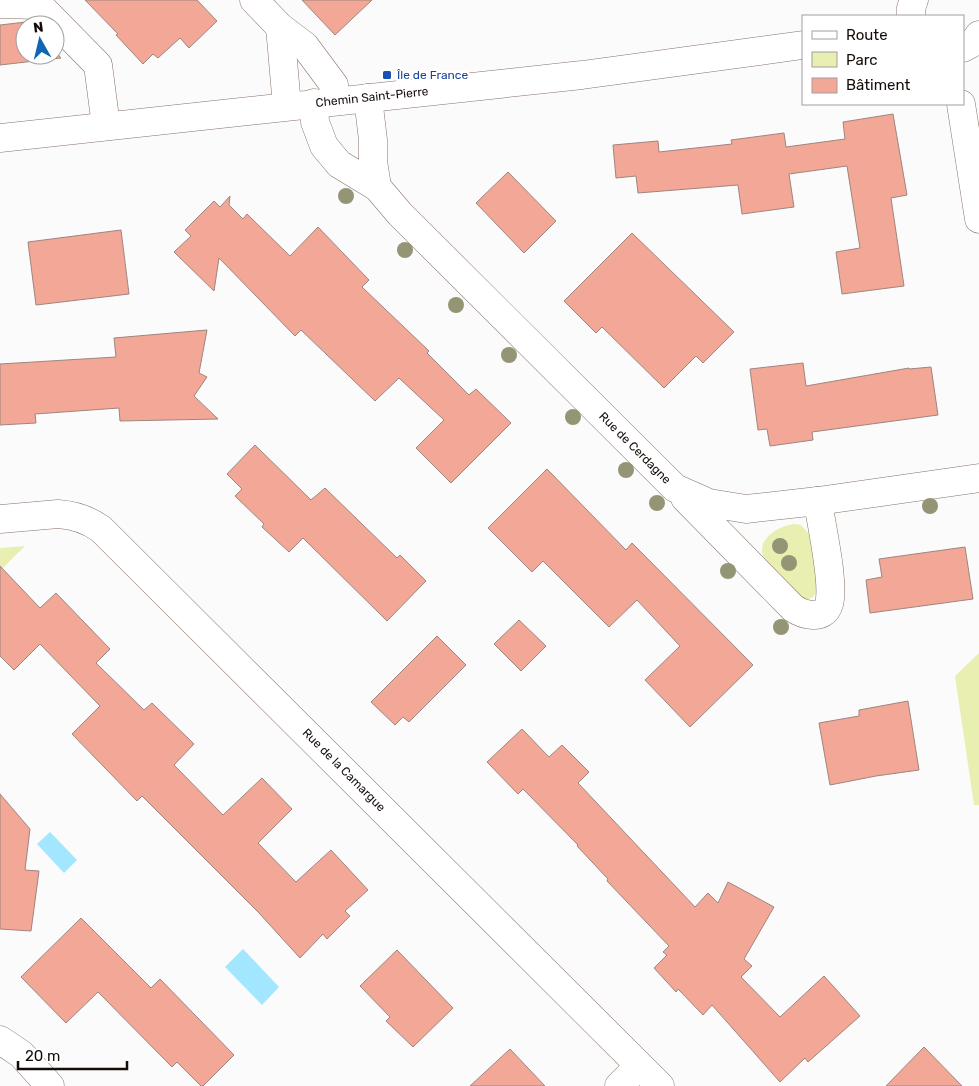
<svg xmlns="http://www.w3.org/2000/svg" width="979" height="1086" font-family="Rubik,sans-serif">
<rect width="100%" height="100%" fill="#fbfbfb"/>
<g fill="#e9efb1">
<path d="M 794,524 L 801,525 L 809,534 L 818,587 L 815,595 C 812,598 809,600 805,599 C 795,597 771,565 763,556 C 757,539 778,526 794,524 Z"/>
<path d="M 25,546 L 0,571 L 0,548 Z"/>
<path d="M 979,653 L 979,805 L 974,805 L 955,676 Z"/>
</g>
<g fill="#a2e6ff">
<path d="M 50,832 L 77,860 L 64,873 L 37,844 Z"/>
<path d="M 243,949 L 279,987 L 262,1005 L 225,967 Z"/>
</g>
<g fill="#f3a797" stroke="#9f857f">
<path d="M 85,0 L 197,0 L 217,21 L 189,48 L 180,38 L 158,58 L 153,54 L 143,64 L 116,35 L 118,34 Z"/>
<path d="M 302,0 L 372,0 L 335,35 Z"/>
<path d="M 26,22 L 29,25 L 25,25 L 25,55 L 55,55 L 55,51 L 61,58 L 0,65 L 0,25 Z"/>
<path d="M 893,114 L 907,195 L 891,198 L 904,286 L 842,294 L 836,252 L 860,248 L 847,166 L 789,174 L 794,207 L 742,214 L 738,185 L 638,193 L 636,176 L 616,178 L 613,145 L 658,141 L 659,152 L 732,144 L 731,140 L 784,133 L 786,147 L 845,139 L 843,122 Z"/>
<path d="M 508,172 L 556,221 L 524,253 L 476,203 Z"/>
<path d="M 230,196 L 229,205 L 243,219 L 247,214 L 290,256 L 318,227 L 369,280 L 362,287 L 429,351 L 427,353 L 469,395 L 476,389 L 511,423 L 451,483 L 416,448 L 444,420 L 399,378 L 375,401 L 301,330 L 295,336 L 219,258 L 214,291 L 174,252 L 191,236 L 185,230 L 214,201 L 220,207 Z"/>
<path d="M 121,230 L 129,294 L 36,305 L 28,242 Z"/>
<path d="M 632,233 L 734,332 L 703,363 L 696,356 L 664,388 L 602,327 L 596,333 L 564,301 Z"/>
<path d="M 207,330 L 199,373 L 207,377 L 194,396 L 218,419 L 120,421 L 119,408 L 35,414 L 36,423 L 0,425 L 0,364 L 116,357 L 114,338 Z"/>
<path d="M 803,363 L 806,386 L 909,368 L 909,369 L 931,367 L 938,415 L 812,432 L 813,440 L 770,446 L 767,429 L 758,430 L 750,369 Z"/>
<path d="M 255,445 L 311,500 L 325,488 L 397,558 L 400,555 L 426,581 L 387,621 L 303,538 L 289,552 L 262,527 L 264,524 L 235,496 L 242,489 L 227,474 Z"/>
<path d="M 547,469 L 626,550 L 632,543 L 753,665 L 690,727 L 645,680 L 680,646 L 637,600 L 609,627 L 543,561 L 532,572 L 488,528 Z"/>
<path d="M 965,547 L 973,599 L 870,613 L 866,580 L 882,577 L 879,559 Z"/>
<path d="M 0,566 L 40,608 L 56,593 L 110,649 L 96,663 L 144,710 L 152,703 L 194,744 L 174,765 L 223,815 L 262,778 L 292,809 L 258,843 L 296,882 L 331,850 L 368,890 L 345,911 L 350,916 L 327,939 L 323,934 L 300,958 L 259,913 L 142,796 L 137,801 L 72,734 L 100,706 L 40,644 L 14,670 L 0,656 Z"/>
<path d="M 519,620 L 546,646 L 521,671 L 494,644 Z"/>
<path d="M 437,636 L 466,665 L 409,722 L 403,717 L 395,725 L 371,702 Z"/>
<path d="M 908,701 L 919,770 L 876,776 L 830,785 L 819,723 L 859,716 L 859,710 Z"/>
<path d="M 522,729 L 549,757 L 562,745 L 589,772 L 578,783 L 695,907 L 708,893 L 718,903 L 728,882 L 774,907 L 744,959 L 752,966 L 741,977 L 780,1017 L 824,976 L 860,1016 L 808,1062 L 805,1058 L 780,1082 L 712,1005 L 703,1015 L 678,989 L 676,992 L 654,968 L 667,955 L 663,952 L 669,946 L 607,881 L 608,879 L 577,846 L 578,845 L 523,789 L 518,794 L 487,762 Z"/>
<path d="M 0,794 L 30,829 L 25,870 L 39,871 L 31,931 L 0,929 Z"/>
<path d="M 81,918 L 151,988 L 160,979 L 234,1055 L 203,1086 L 201,1086 L 177,1062 L 172,1067 L 98,992 L 66,1023 L 21,977 Z"/>
<path d="M 397,950 L 453,1008 L 413,1047 L 386,1021 L 390,1017 L 360,986 Z"/>
<path d="M 924,1047 L 962,1086 L 886,1086 Z"/>
<path d="M 510,1049 L 545,1086 L 470,1086 Z"/>
</g>
<g fill="none" stroke-linecap="round" stroke-linejoin="round">
<defs>
<g id="minor">
<path d="M 254,0 L 280,27 L 305,46 L 334,85 L 336,101"/>
<path d="M 0,4 L 39,5 L 98,65 L 106,126"/>
<path d="M 280,27 L 287,106"/>
<path d="M 368,98 L 373,140 L 373,161 L 377,187"/>
<path d="M 314,103 L 315,122 L 324,146 L 339,164 L 377,187 L 400,214 L 675,488 L 709,503 L 746,509 L 818,501 L 979,478"/>
<path d="M 961,104 L 979,219"/>
<path d="M 685,498 L 793,608 C 803,615 824,621 829,604 C 835,583 821,525 818,501"/>
<path d="M 0,519 L 58,514 C 74,515 87,519 101,529 L 660,1086"/>
<path d="M 0,1040 L 21,1054 L 50,1086"/>
<path d="M 619,1086 L 639,1066"/>
</g>
<g id="major">
<path d="M 911,16 L 911,8 L 914,0"/>
<path d="M 963,48 L 974,42 L 979,35"/>
<path d="M 0,138 L 582,75 L 803,45"/>
</g>
</defs>
<use href="#minor" stroke="#897168" stroke-width="29"/>
<use href="#major" stroke="#897168" stroke-width="29"/>
<use href="#minor" stroke="#fff" stroke-width="28"/>
<use href="#major" stroke="#fff" stroke-width="28"/>
</g>
<g fill="#949575">
<circle cx="346" cy="196" r="8"/>
<circle cx="405" cy="250" r="8"/>
<circle cx="456" cy="305" r="8"/>
<circle cx="509" cy="355" r="8"/>
<circle cx="573" cy="417" r="8"/>
<circle cx="626" cy="470" r="8"/>
<circle cx="657" cy="503" r="8"/>
<circle cx="930" cy="506" r="8"/>
<circle cx="780" cy="546" r="8"/>
<circle cx="789" cy="563" r="8"/>
<circle cx="728" cy="571" r="8"/>
<circle cx="781" cy="627" r="8"/>
</g>
<rect fill="#1a4fb4" stroke="#fff" stroke-width="2" x="382" y="70" width="10" height="10" rx="2.5"/>
<g text-anchor="middle" stroke-width="5" stroke-linejoin="round" paint-order="stroke">
<g font-size="12" fill="#164399" stroke="#fff" text-anchor="start">
<text x="397" y="79">Île de France</text>
</g>
<g font-size="12" fill="#160d0a" stroke="#fff">
<text transform="translate(372 97) rotate(-6)" y="4">Chemin Saint-Pierre</text>
<text transform="translate(635 448) rotate(45)" y="4">Rue de Cerdagne</text>
<text transform="translate(344 770) rotate(45)" y="4">Rue de la Camargue</text>
</g>
</g>
<rect x="802" y="15" width="162" height="90" fill="#ffffff" stroke="#a29e9d"/>
<rect x="812" y="31" width="25" height="8" fill="#ffffff" stroke="#a29e9d"/>
<text x="846" y="40" font-size="15" fill="#160d0a">Route</text>
<rect x="812" y="52" width="25" height="15" fill="#e9efb1" stroke="#a29e9d"/>
<text x="846" y="65" font-size="15" fill="#160d0a">Parc</text>
<rect x="812" y="78" width="25" height="15" fill="#f3a797" stroke="#a29e9d"/>
<text x="846" y="90" font-size="15" fill="#160d0a">Bâtiment</text>
<g transform="translate(40 40) rotate(352)"><circle r="24" fill="#ffffff" stroke="#a29e9d"/>
<path d="M0-4L9 19L0 12L-9 19Z" fill="#1066b4"/>
<text y="-8" font-size="14" font-weight="bold" text-anchor="middle" fill="#160d0a">N</text>
</g>
<path d="M18 1061v8h109v-8" fill="none" stroke="#160d0a" stroke-width="2.5"/>
<text x="25" y="1061" font-size="15" fill="#160d0a" stroke="#ffffff" stroke-width="4" paint-order="stroke">20 m</text>
</svg>
